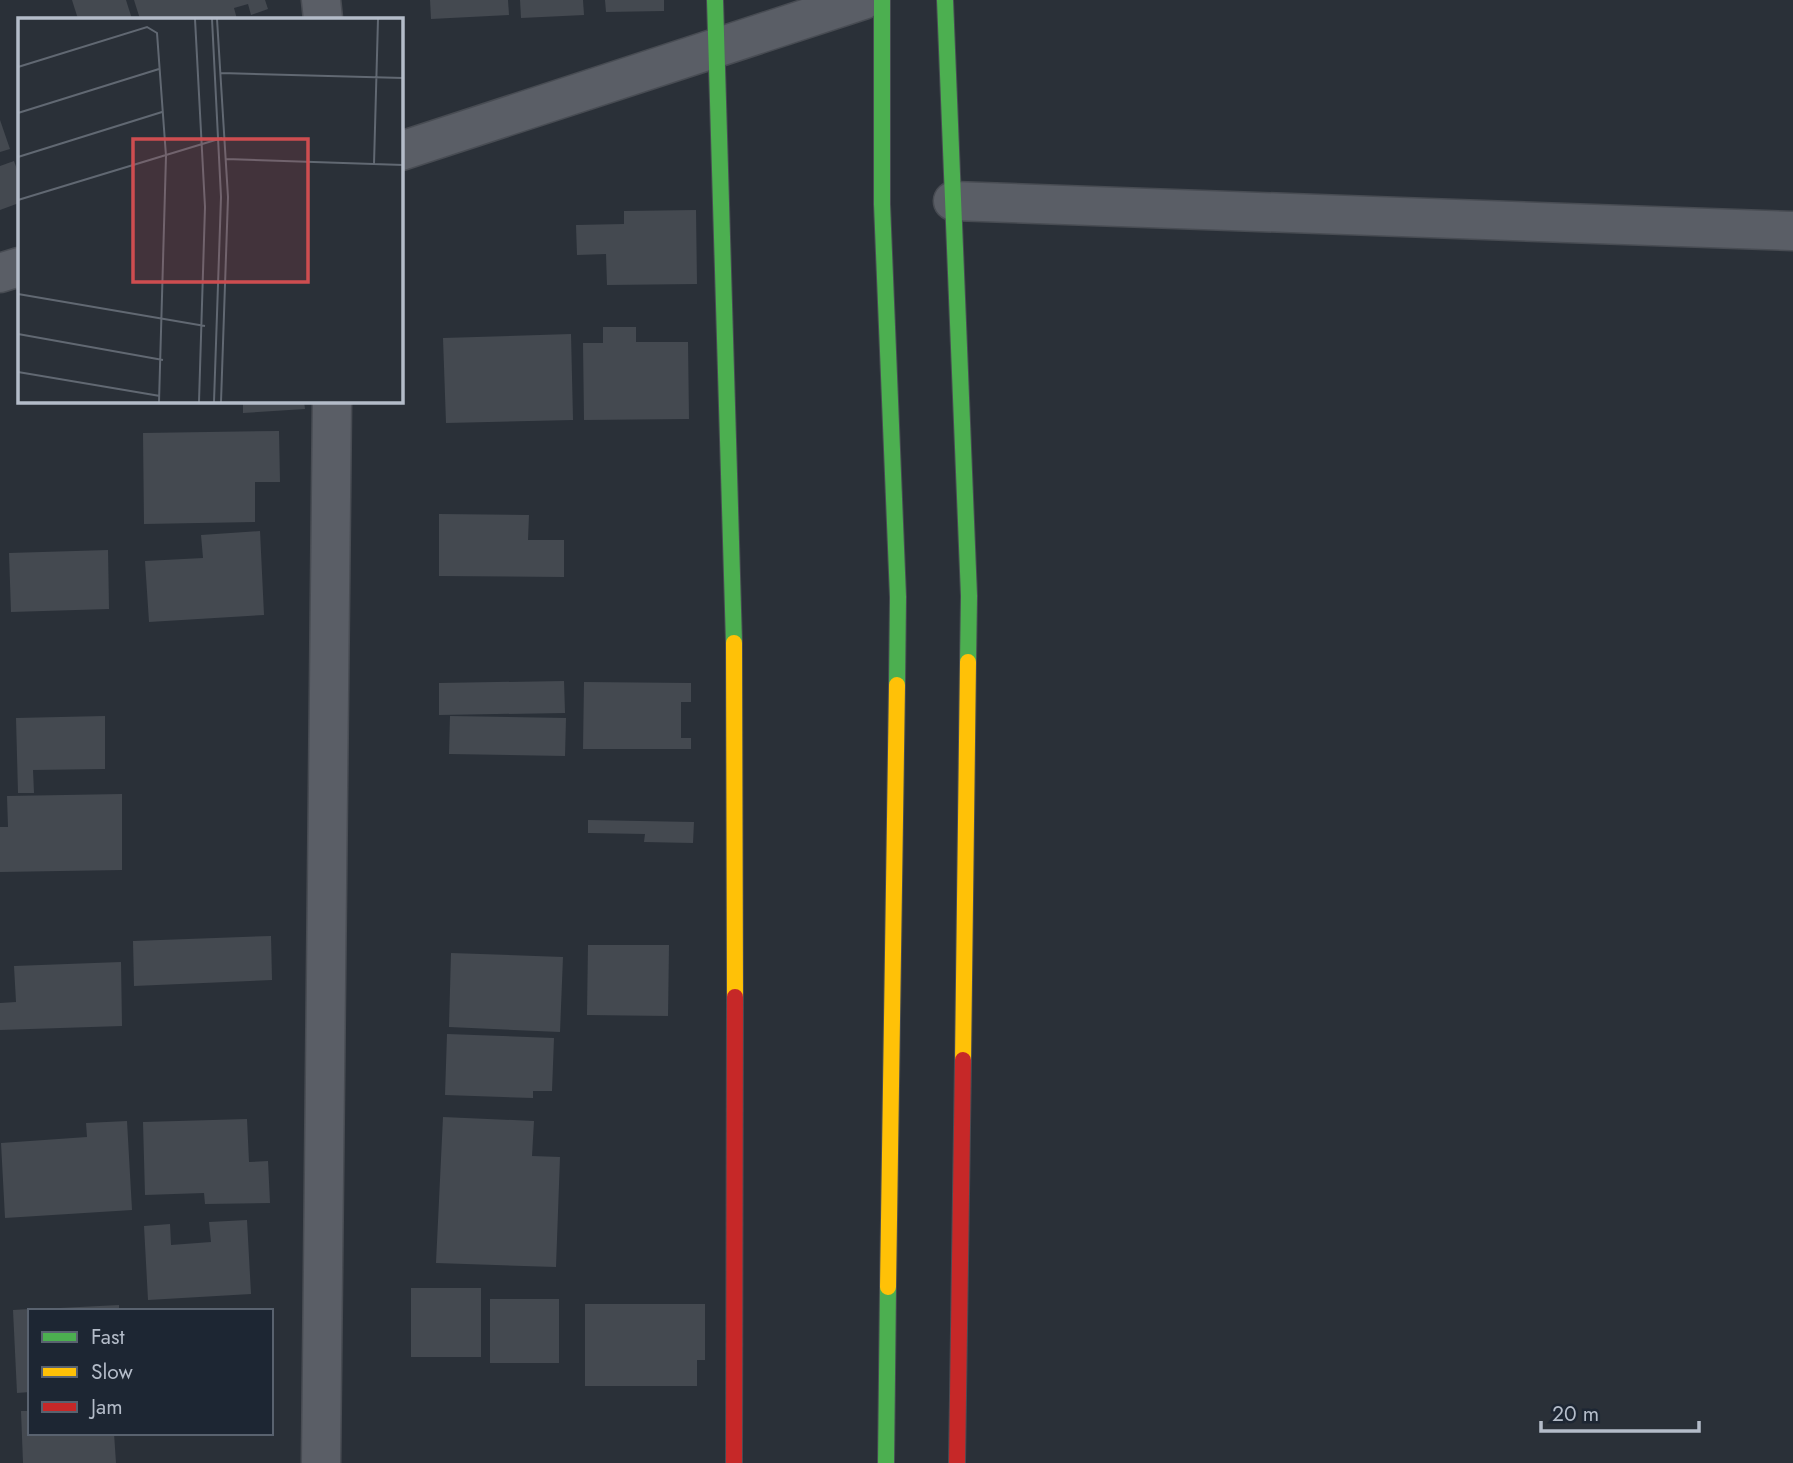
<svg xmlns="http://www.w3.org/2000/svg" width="1793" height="1463" font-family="Jost,sans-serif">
<rect width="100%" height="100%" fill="#2a3038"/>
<g fill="#444950">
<path d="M 72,0 L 126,0 L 132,19 L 78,19 Z"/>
<path d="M 134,0 L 265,0 L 268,9 L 251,15 L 248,4 L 234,8 L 237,19 L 140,19 Z"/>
<path d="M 430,0 L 508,0 L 509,15 L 431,19 Z"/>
<path d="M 520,0 L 583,0 L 584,15 L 521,18 Z"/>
<path d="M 605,0 L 664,0 L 664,11 L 606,12 Z"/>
<path d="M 0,120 L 10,149 L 0,152 Z"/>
<path d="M 14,161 L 19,175 L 19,203 L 0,210 L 0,166 Z"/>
<path d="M 696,210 L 697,284 L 607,285 L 606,254 L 577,255 L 576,225 L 624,224 L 624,211 Z"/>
<path d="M 603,327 L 636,327 L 636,342 L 688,342 L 689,419 L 584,420 L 583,343 L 603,343 Z"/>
<path d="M 571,334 L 573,420 L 446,423 L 443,338 Z"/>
<path d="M 162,401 L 192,401 L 192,403 L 162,404 Z"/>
<path d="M 243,401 L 304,401 L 305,409 L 243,413 Z"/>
<path d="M 279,431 L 280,482 L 255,482 L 255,522 L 144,524 L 143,433 Z"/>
<path d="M 439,514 L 529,515 L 528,540 L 564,540 L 564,577 L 439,576 Z"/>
<path d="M 260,531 L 264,615 L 149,622 L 145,561 L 203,558 L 201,535 Z"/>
<path d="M 108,550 L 109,609 L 11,612 L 9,553 Z"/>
<path d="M 564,681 L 565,713 L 439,715 L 439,683 Z"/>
<path d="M 584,682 L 691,683 L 691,702 L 681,702 L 681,738 L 691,738 L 691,749 L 583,749 Z"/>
<path d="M 105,716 L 105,769 L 33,770 L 34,793 L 18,793 L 16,718 Z"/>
<path d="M 450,716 L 566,718 L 565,756 L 449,754 Z"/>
<path d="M 122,794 L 122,870 L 0,872 L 0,827 L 8,827 L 7,796 Z"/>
<path d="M 588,820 L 694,822 L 693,843 L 644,842 L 645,834 L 588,833 Z"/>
<path d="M 271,936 L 272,980 L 134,986 L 133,941 Z"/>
<path d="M 588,945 L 669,945 L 668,1016 L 587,1015 Z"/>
<path d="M 451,953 L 563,957 L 560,1032 L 449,1027 Z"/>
<path d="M 121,962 L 122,1026 L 0,1030 L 0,1003 L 16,1002 L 14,966 Z"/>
<path d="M 447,1034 L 554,1038 L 552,1091 L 533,1091 L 533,1098 L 445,1095 Z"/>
<path d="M 443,1117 L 534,1121 L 532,1156 L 560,1157 L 556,1267 L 436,1263 Z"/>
<path d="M 247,1119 L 249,1162 L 268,1161 L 270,1203 L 205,1204 L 204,1193 L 145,1195 L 143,1122 Z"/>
<path d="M 127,1121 L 132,1210 L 5,1218 L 1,1143 L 87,1137 L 86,1123 Z"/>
<path d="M 247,1220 L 251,1294 L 148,1300 L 144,1226 L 170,1224 L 171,1245 L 211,1242 L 209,1222 Z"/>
<rect x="411" y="1288" width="70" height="69"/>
<rect x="490" y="1299" width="69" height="64"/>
<path d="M 585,1304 L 705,1304 L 705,1360 L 697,1360 L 697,1386 L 585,1386 Z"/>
<path d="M 119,1305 L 119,1311 L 40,1311 L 40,1309 Z"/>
<path d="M 30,1309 L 30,1392 L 17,1393 L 13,1310 Z"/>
<path d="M 21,1411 L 30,1411 L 30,1433 L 114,1433 L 116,1463 L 23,1463 Z"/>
</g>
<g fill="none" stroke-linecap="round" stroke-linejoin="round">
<defs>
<g id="street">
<path d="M 321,0 L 323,19"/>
<path d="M 401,151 L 863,0"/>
<path d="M 953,201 L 1793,231"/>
<path d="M 0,273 L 19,267"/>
<path d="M 321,1463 L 332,401"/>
</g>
<g id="fast">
<path d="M 715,0 L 734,643"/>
<path d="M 882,0 L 882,204 L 898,597 L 897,685"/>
<path d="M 945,0 L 969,596 L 968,662"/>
<path d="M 886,1463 L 888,1287"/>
</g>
<g id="slow">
<path d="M 734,643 L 735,997"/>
<path d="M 963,1060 L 968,662"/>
<path d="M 888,1287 L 897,685"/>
</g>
<g id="jam">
<path d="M 734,1463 L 735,997"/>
<path d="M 957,1463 L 963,1060"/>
</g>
</defs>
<use href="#street" stroke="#484c53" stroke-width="41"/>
<use href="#fast" stroke="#484c53" stroke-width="18"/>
<use href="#slow" stroke="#484c53" stroke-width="18"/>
<use href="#jam" stroke="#484c53" stroke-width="18"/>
<use href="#street" stroke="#5a5e66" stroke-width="38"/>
<use href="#fast" stroke="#4caf50" stroke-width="16"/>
<use href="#slow" stroke="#ffc107" stroke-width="16"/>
<use href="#jam" stroke="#c62828" stroke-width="16"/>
</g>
<g transform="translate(18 18)">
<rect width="385" height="385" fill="#2a3038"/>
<path fill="none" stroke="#616872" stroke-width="2" d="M 177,1 L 187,189 L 181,384M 194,1 L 203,179 L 196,384M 199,1 L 210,179 L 203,384M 0,49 L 129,9 L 139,15 L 148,138 L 141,384M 203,55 L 385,60M 0,95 L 141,51M 0,139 L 144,94M 208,141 L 385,147M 356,146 L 360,1M 0,182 L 204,120M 0,276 L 187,308M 0,316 L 145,342M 0,354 L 142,378"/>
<path fill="#ce4d50" fill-opacity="0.15" stroke="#ce4d50" stroke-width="3.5" d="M 115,121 L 290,121 L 290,264 L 115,264 Z"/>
<rect width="385" height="385" fill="none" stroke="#b4bcc9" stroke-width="3.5"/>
</g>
<rect x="28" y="1309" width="245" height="126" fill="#1d2633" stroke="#59626f" stroke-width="2"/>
<rect x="42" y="1332" width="35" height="10" fill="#4caf50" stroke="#59626f" stroke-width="2"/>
<text x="91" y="1344" font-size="21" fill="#b4bcc9">Fast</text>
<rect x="42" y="1367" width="35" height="10" fill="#ffc107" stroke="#59626f" stroke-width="2"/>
<text x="91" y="1379" font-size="21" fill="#b4bcc9">Slow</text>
<rect x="42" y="1402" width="35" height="10" fill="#c62828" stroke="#59626f" stroke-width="2"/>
<text x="91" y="1414" font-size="21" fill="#b4bcc9">Jam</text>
<path d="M1541 1421v10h158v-10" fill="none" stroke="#b4bcc9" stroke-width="3.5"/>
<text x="1552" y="1421" font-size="21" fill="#b4bcc9" stroke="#1d2633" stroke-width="5" paint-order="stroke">20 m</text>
</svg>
